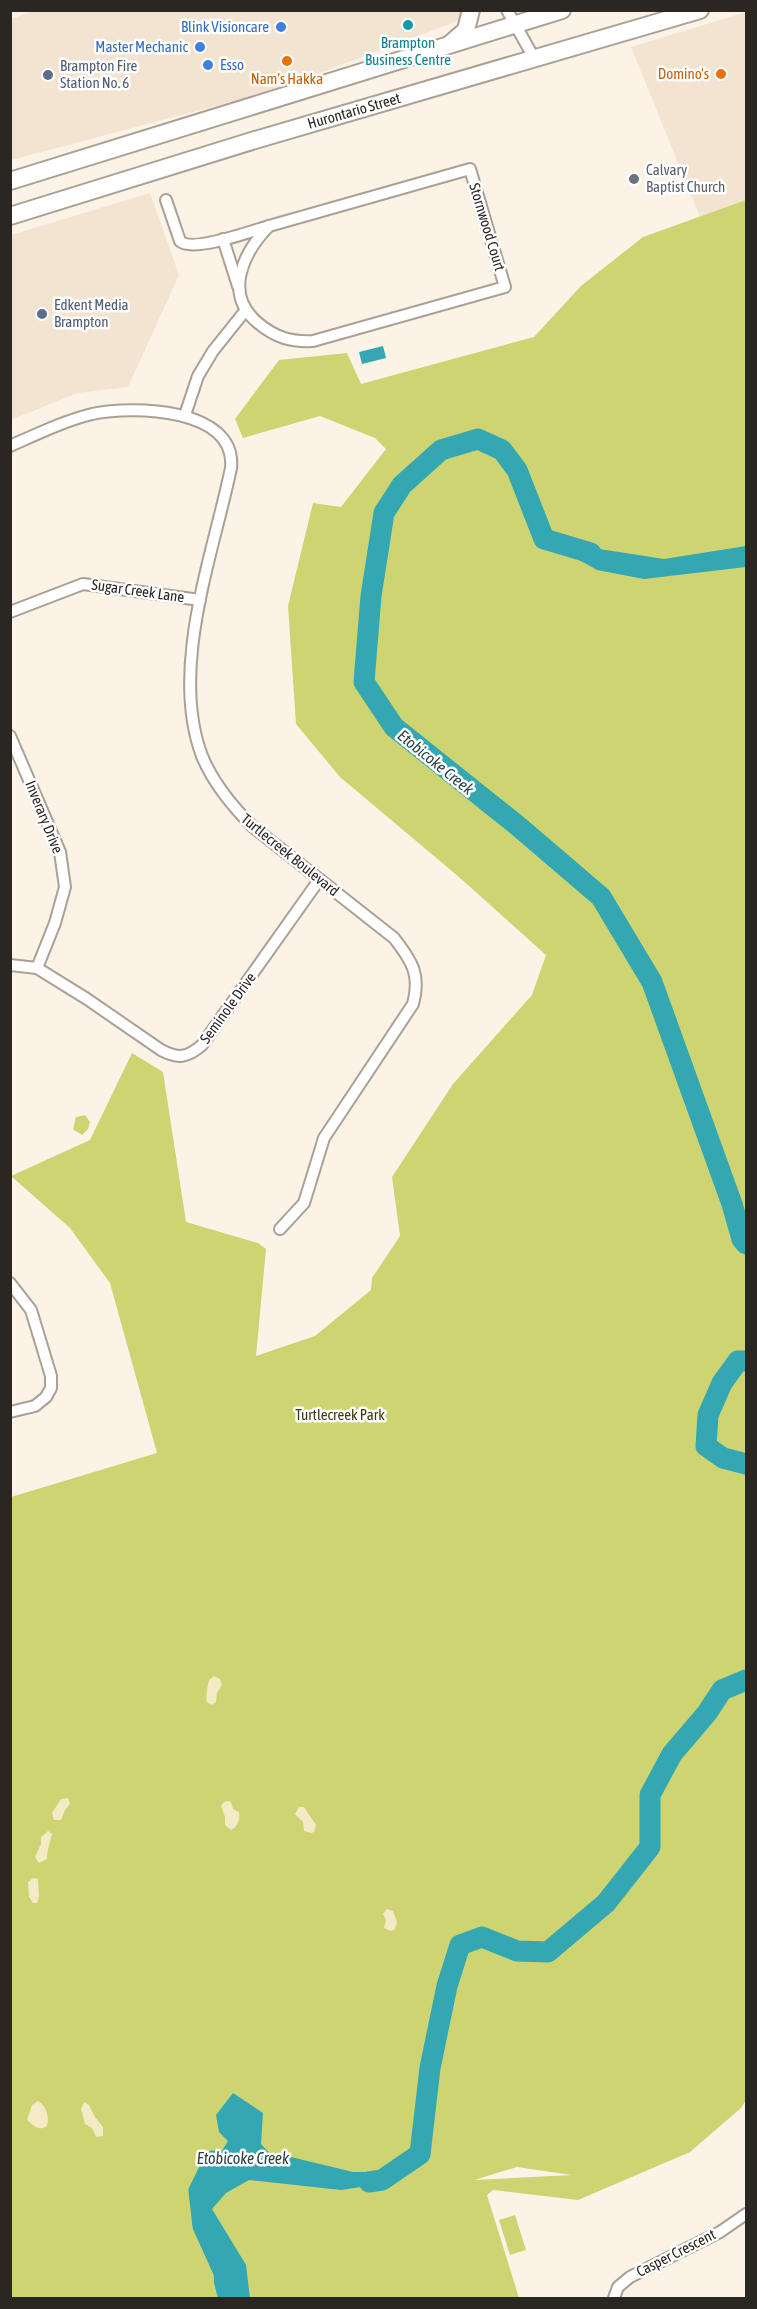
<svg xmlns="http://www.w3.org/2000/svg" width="757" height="2309" font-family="'Asap Condensed',sans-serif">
<rect width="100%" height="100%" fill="#fcf2e6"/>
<g fill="#f3e4d2">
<path d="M 33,11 L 484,11 L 272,91 L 11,160 L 11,19 Z"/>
<path d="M 746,12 L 746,200 L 700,217 L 631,47 Z"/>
<path d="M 150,193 L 179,275 L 128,387 L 77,393 L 11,420 L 11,235 Z"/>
</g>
<g fill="#cdd471" fill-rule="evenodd">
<path d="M 746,200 L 746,2100 L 741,2108 L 690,2152 L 578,2200 L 493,2190 L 487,2195 L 519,2298 L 11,2298 L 11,1497 L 157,1453 L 110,1283 L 70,1228 L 11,1176 L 90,1140 L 132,1053 L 163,1072 L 186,1222 L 258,1243 L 266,1249 L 256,1356 L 315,1336 L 371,1290 L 372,1278 L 400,1236 L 392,1177 L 453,1084 L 532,995 L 546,955 L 459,877 L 340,777 L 296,724 L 288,606 L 313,503 L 341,507 L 386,449 L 375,438 L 320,416 L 243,438 L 235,419 L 279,360 L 347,353 L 361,384 L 534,337 L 581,286 L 643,237 ZM 517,2167 L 572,2175 L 573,2175 L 474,2180 Z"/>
<path d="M 85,1115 L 90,1122 L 88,1129 L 82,1135 L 73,1129 L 76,1117 Z"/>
<path d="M 515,2215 L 526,2250 L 510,2255 L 499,2220 Z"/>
</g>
<g fill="#f4eac5">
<path d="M 214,1676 L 220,1679 L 222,1685 L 217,1693 L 216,1702 L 212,1705 L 207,1702 C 205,1698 208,1685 209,1680 Z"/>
<path d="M 68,1798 L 70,1804 L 65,1810 L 61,1820 L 54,1820 L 52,1813 L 61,1799 Z"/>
<path d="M 228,1801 L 231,1802 L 233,1809 L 239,1812 C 241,1818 237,1828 231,1830 L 225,1825 L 225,1817 L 221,1806 L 224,1802 Z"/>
<path d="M 299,1807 L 304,1807 L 316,1825 L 314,1832 L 311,1833 L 304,1831 L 303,1822 L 295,1814 Z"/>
<path d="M 48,1831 L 52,1834 C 50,1842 47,1851 47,1859 L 39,1863 L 35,1857 L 41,1844 L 41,1837 Z"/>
<path d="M 33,1878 L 38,1879 L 39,1897 L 37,1903 L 33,1903 L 29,1897 L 28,1882 Z"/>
<path d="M 387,1909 L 393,1911 L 397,1922 L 395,1929 L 391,1931 L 384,1928 L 386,1920 L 383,1914 Z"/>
<path d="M 38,2101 C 46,2105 50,2118 47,2126 C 39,2132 33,2125 27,2120 L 32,2105 Z"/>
<path d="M 84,2102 L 89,2105 L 95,2117 L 103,2127 L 103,2136 L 96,2137 L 92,2128 L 85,2124 L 81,2109 Z"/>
</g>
<g fill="#33a8b3">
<path d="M 383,346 L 386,358 L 362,364 L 359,352 Z"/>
<path d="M 567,544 L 664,559 L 746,546 L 746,567 L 644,579 L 597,570 L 563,551 Z"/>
<path d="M 233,2093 L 263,2113 L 261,2144 L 270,2154 L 291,2157 L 353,2172 L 400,2172 L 368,2186 L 341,2190 L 249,2180 L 226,2193 L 212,2209 L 246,2265 L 250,2298 L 218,2298 L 214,2283 L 213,2245 L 200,2198 L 206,2177 L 228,2141 L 219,2132 L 216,2115 Z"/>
</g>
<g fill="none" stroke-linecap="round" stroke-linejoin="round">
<g stroke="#33a8b3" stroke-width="21">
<path d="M 591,553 L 544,539 L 517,470 L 502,450 L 478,439 L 441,450 L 402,485 L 384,513 L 371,596 L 364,682 L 394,727 L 518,826 L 601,897 L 652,982 L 732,1204 L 742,1239 L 746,1244"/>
<path d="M 746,1361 L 738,1361 L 722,1383 L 708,1415 L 706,1446 L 723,1458 L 746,1464"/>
<path d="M 369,2182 L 382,2180 L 420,2154 L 430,2068 L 447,1986 L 460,1945 L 482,1937 L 517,1951 L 548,1952 L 606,1903 L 650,1847 L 650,1795 L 672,1754 L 707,1713 L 722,1690 L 746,1680"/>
<path d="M 233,2298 L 232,2290 L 203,2226 L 199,2191 L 214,2161 L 242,2162"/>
</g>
<defs>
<g id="street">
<path d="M 507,10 L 534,58"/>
<path d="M 470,169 L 505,287 L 313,341 C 291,342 276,338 258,323 C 223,294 243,253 269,226 Z"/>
<path d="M 166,200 L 180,241 C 192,253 252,231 269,226"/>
<path d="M 223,239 L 238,286"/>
<path d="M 185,415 L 198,376 L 213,351 L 245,311"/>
<path d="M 10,446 C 37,434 64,421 92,414 C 133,405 237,408 231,468 C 213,555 169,669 202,756 C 213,783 233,807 253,827 L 394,938 C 412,961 421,975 413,1004 L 324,1138 L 304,1203 L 280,1229"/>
<path d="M 10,612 L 83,584 L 200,600"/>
<path d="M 10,736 L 60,852 L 65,887 L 55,923 L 37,968"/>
<path d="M 10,965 L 37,968 L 87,999 L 161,1050 C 178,1059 187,1058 202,1045 L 319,880"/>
<path d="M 10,1283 L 31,1310 L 51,1376 L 51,1388 L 46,1397 L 35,1406 L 10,1412"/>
<path d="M 614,2298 L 618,2287 L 630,2277 L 720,2232 L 746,2214"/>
</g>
<g id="primary">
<path d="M 451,43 L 466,30 L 471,10"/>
<path d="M 10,181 L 562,10"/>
<path d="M 10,216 L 255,140 L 700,10"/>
</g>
</defs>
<use href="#street" stroke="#aaa095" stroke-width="14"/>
<use href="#primary" stroke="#aaa095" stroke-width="20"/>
<use href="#street" stroke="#fff" stroke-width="10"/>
<use href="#primary" stroke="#fff" stroke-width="16"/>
</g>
<circle fill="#0f9aa8" stroke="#fff" stroke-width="2" cx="408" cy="25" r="6"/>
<g fill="#3f7fe0" stroke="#fff" stroke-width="2">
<circle cx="281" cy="27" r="6"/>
<circle cx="200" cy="47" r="6"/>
<circle cx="208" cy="65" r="6"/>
</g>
<g fill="#e8710a" stroke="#fff" stroke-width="2">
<circle cx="287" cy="61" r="6"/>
<circle cx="721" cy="74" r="6"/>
</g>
<g fill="#5c6f8a" stroke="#fff" stroke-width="2">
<circle cx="48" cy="75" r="6"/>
<circle cx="42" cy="314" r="6"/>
</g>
<circle fill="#6b7280" stroke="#fff" stroke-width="2" cx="634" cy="179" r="6"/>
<g text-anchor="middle" stroke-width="5" stroke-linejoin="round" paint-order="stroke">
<g font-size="15" fill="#366cbe" stroke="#fff" text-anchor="end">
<text x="269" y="32">Blink Visioncare</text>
<text x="188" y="52">Master Mechanic</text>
<text x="220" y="70" text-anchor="start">Esso</text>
</g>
<g font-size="15" fill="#0d838f" stroke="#fff">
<text x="408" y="48">Brampton<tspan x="408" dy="17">Business Centre</tspan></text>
</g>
<g font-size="15" fill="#4e5e75" stroke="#fff" text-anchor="start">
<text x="60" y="71">Brampton Fire<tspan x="60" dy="17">Station No. 6</tspan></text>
<text x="54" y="310">Edkent Media<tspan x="54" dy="17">Brampton</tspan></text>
</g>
<g font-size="15" fill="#c56008" stroke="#fff" text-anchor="end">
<text x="709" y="79">Domino's</text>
<text x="287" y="84" text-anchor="middle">Nam’s Hakka</text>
</g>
<g font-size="15" fill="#2a2622" stroke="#fff">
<text transform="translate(354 111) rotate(-16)" y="5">Hurontario Street</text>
<text transform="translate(487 227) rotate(73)" y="5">Stornwood Court</text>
<text transform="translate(138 591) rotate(8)" y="5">Sugar Creek Lane</text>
<text transform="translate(44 817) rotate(68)" y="5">Inverary Drive</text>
<text transform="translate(290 855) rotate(39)" y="5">Turtlecreek Boulevard</text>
<text transform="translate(228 1008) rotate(-54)" y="5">Seminole Drive</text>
<text transform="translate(676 2253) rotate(-27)" y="5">Casper Crescent</text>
</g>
<g font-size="15" fill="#5b616d" stroke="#fff" text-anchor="start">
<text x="646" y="175">Calvary<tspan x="646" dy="17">Baptist Church</tspan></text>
</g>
<g font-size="15" fill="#383b10" stroke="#fff">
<text x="340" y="1420">Turtlecreek Park</text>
</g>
<g font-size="16" font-style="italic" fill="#284143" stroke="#fff">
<text transform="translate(436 762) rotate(39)" y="6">Etobicoke Creek</text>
<text x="243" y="2164">Etobicoke Creek</text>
</g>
</g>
<rect width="757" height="2309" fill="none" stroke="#2a2622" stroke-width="24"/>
</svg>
